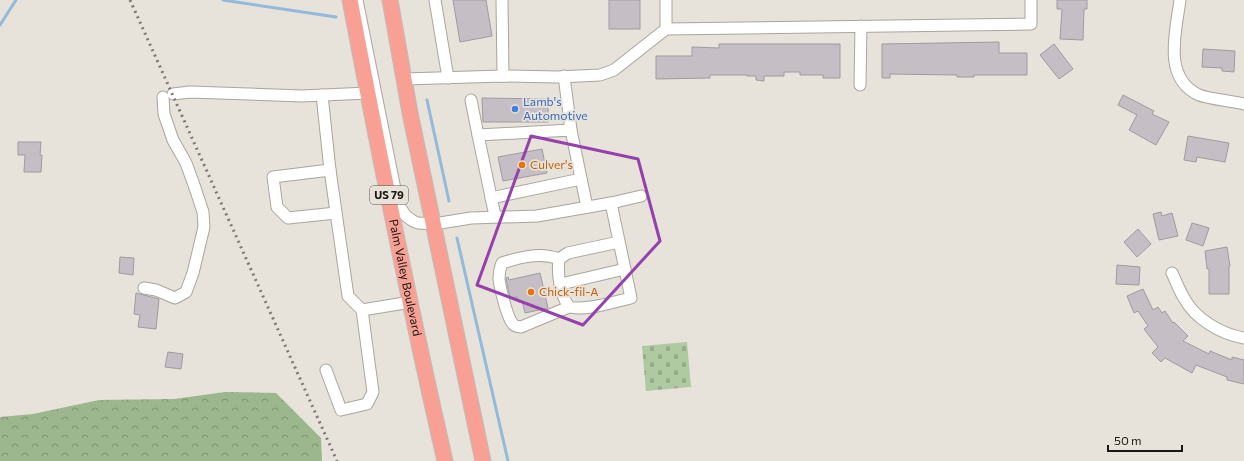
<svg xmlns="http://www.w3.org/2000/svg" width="1244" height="461" font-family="Commissioner,sans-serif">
<defs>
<pattern id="forest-crowns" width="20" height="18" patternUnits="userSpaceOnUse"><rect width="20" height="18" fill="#9cb68e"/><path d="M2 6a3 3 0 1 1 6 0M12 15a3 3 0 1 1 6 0" fill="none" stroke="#7e9373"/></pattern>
<pattern id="cemetery-stones" width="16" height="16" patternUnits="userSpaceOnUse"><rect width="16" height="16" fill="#afc9a1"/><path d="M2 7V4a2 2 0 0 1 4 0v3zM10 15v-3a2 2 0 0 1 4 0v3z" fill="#96ac8a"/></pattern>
</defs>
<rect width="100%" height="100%" fill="#e7e2da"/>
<path fill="url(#forest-crowns)" d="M 225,392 L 276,393 L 321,438 L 322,461 L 0,461 L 0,417 L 33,414 L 99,400 L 174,399 Z"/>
<path fill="url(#cemetery-stones)" d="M 687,342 L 691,387 L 646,391 L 642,346 Z"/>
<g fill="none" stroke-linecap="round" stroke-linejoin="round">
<g stroke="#93badb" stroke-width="3">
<path d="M 223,0 L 336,17"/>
<path d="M 0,25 L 16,0"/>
<path d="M 427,100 L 449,201"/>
<path d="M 457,238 L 508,461"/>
</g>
</g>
<g fill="#c5bec5" stroke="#a09aa1">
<path d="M 453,0 L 486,0 L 492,36 L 460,42 Z"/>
<rect x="609" y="0" width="31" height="29"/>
<path d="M 1057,0 L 1087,0 L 1087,9 L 1084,9 L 1083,40 L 1060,39 L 1062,9 L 1057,9 Z"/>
<path d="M 999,42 L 999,53 L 1027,53 L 1027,75 L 974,75 L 974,77 L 957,77 L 957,75 L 890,74 L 890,78 L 882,78 L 882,44 Z"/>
<path d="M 719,44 L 840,44 L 840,78 L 823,78 L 823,75 L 800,75 L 800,72 L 784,72 L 784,76 L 764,76 L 764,81 L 756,80 L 756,76 L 747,76 L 747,75 L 710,75 L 710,78 L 656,79 L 656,56 L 692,56 L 692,47 L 719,48 Z"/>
<path d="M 1054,44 L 1073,69 L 1059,79 L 1040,55 Z"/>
<path d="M 1203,49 L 1235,51 L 1234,72 L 1222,71 L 1222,68 L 1202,67 Z"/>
<path d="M 1123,95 L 1154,111 L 1152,114 L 1169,122 L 1156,145 L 1129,130 L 1137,115 L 1118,105 Z"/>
<path d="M 482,98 L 548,99 L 548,122 L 483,122 Z"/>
<path d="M 1188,136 L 1229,143 L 1225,162 L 1197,157 L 1196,162 L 1184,160 Z"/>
<path d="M 18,142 L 41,142 L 40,155 L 42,155 L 41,172 L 24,172 L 25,155 L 18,155 Z"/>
<path d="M 542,149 L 547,173 L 503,181 L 498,157 Z"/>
<path d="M 1161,212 L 1162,216 L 1172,213 L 1178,236 L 1159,240 L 1153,214 Z"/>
<path d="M 1192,223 L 1209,228 L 1203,246 L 1186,240 Z"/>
<path d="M 1138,229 L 1151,244 L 1137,257 L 1124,242 Z"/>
<path d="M 1227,247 L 1230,266 L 1229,266 L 1229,294 L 1209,294 L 1209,269 L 1207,269 L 1205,251 Z"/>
<path d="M 120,257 L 134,258 L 133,275 L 119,273 Z"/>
<path d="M 1117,265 L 1140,267 L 1139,285 L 1116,284 Z"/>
<path d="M 540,273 L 548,308 L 525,313 L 522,301 L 518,302 L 517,297 L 510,298 L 506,278 L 508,277 L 509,280 Z"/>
<path d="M 1143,289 L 1153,310 L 1158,307 L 1162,313 L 1165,311 L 1173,323 L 1174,322 L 1188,336 L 1183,341 L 1209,354 L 1210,351 L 1232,360 L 1232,357 L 1244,360 L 1244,384 L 1227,380 L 1227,377 L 1196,365 L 1192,373 L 1165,358 L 1161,362 L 1152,353 L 1158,347 L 1144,329 L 1148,326 L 1138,311 L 1134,313 L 1127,296 Z"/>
<path d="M 136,293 L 159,299 L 156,329 L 138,327 L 140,315 L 134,314 Z"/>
<path d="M 168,352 L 183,354 L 181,369 L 165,367 Z"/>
</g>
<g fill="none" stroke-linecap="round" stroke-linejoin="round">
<defs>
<g id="minor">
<path d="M 357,0 L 398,204 L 406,216 L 413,221 L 418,223 L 434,224 L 471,218 L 537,216 L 611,203 L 641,196"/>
<path d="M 435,0 L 448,78"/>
<path d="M 502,0 L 503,76"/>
<path d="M 666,0 L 666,29 L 1031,24 L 1031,0"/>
<path d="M 1180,0 C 1176,31 1162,78 1199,95 C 1209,99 1232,101 1244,104"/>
<path d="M 564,76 L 571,130"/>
<path d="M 404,79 L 503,76 L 558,77 L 600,75 L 614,70 L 666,29"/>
<path d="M 860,85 L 861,26"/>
<path d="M 173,94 L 190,92 L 302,96 L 368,93"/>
<path d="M 322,95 L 330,170 L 273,177 L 277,207 L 288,218 L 336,213"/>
<path d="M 471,100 L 478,135 L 571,130 L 587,207"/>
<path d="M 478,135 L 495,216"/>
<path d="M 491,198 L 581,179"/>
<path d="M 611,203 L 631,298 C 613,302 587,311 569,307 C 560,294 557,274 559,259 L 568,253 L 619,242"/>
<path d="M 559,259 C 540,252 521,257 502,263 C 500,268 499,274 499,279 C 500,287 507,318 513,324 C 515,327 518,326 521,327 L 569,307"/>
<path d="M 1172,273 C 1176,281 1179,290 1184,298 C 1195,319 1221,334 1244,338"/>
<path d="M 561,284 L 625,269"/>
<path d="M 144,288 L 156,290 L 175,298 L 186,292 L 193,273 L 204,227 L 203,212 L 194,185 L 186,163 L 173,140 L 164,114 L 163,97"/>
<path d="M 362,310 L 411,302"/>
<path d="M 326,370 L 341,410 L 367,404 L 373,392 L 362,310 L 348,296 L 330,170"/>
</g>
<g id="highway">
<path id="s1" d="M 350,0 C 379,154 410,308 445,461"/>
<path d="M 390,0 L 410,113 L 483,461"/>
</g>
</defs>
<use href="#minor" stroke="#aaa59d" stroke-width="13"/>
<use href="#highway" stroke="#bfbebd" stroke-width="17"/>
<use href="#minor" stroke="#fff" stroke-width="11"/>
<use href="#highway" stroke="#f8a093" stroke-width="15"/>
<path stroke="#7d7a75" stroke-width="3" stroke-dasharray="2 4" stroke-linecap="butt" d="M 130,0 L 337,461"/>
</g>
<path fill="none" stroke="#9640ad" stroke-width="3" stroke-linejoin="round" d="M 531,136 L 638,159 L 660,241 L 583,325 L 477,285 Z"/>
<circle fill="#3f7fe0" stroke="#e7e2da" stroke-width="1.5" cx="515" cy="109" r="4"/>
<g fill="#e8710a" stroke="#e7e2da" stroke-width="1.5">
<circle cx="522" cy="165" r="4"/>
<circle cx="531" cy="292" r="4"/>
</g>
<g text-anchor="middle" stroke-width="3.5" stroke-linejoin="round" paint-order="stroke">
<rect fill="#e7e2da" stroke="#585550" stroke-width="1" x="370" y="186" width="38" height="18" rx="3"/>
<g font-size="11" font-weight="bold" fill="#1a1815">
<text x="389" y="199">US 79</text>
</g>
<g font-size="12" fill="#366cbe" stroke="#e7e2da" text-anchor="start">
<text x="523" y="106">Lamb's<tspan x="523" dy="14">Automotive</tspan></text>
</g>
<g font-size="12" fill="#c56008" stroke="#e7e2da" text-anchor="start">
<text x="530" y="169">Culver's</text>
<text x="539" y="296">Chick-fil-A</text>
</g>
<g font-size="12" fill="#1a1815" stroke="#e7e2da">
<text dy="4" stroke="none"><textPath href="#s1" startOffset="283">Palm Valley Boulevard</textPath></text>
</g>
</g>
<path d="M1108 445v6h74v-6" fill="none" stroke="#1a1815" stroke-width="2"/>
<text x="1114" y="445" font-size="12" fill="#1a1815" stroke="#e7e2da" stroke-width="3" paint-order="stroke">50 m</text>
</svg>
